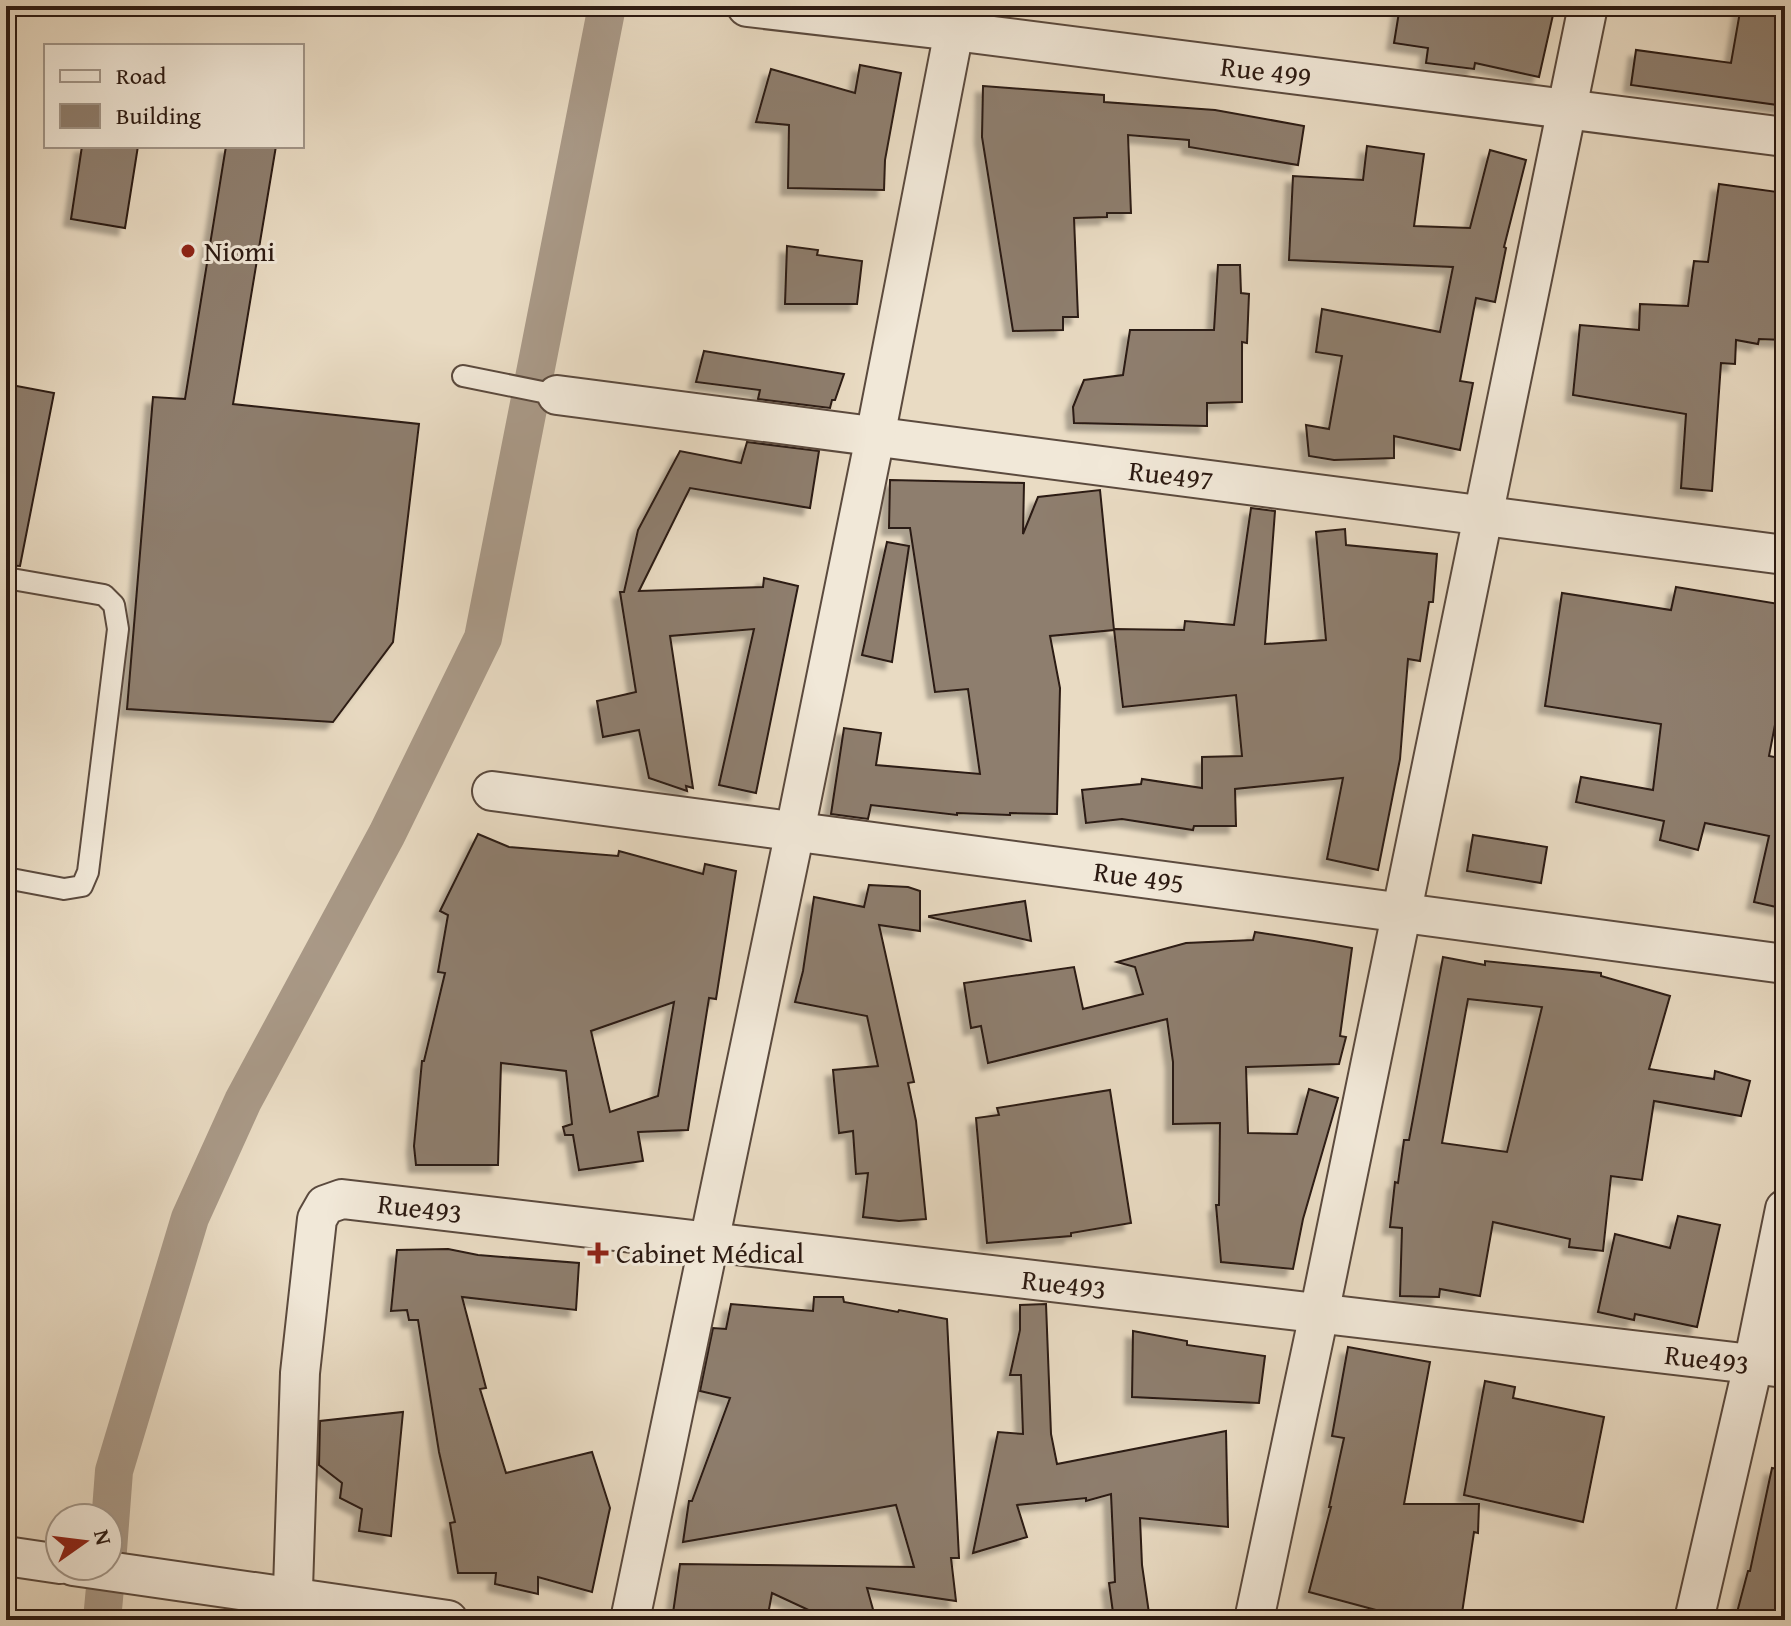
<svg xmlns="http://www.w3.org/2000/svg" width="1791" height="1626" font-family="'Gentium Book Plus',serif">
<defs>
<filter id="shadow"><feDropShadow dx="-7" dy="7" stdDeviation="2" flood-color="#0004"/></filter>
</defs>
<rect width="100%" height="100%" fill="#e9dbc3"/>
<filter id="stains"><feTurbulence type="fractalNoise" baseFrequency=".0025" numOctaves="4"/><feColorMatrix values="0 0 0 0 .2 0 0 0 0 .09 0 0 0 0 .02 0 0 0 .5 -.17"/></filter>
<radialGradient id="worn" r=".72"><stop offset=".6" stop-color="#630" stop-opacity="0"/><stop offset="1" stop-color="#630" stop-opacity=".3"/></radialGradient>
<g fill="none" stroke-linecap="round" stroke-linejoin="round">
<g stroke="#a99987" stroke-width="38">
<path d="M 108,1550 L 114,1471 L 190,1218 L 243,1101 L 387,834 L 483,638 L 607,6"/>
<path d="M 102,1620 L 107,1566"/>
</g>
</g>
<g fill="#8e7e6e" stroke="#2c1a12" stroke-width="2" fill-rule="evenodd" filter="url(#shadow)">
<path d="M 1400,6 L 1555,6 L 1539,77 L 1475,63 L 1474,69 L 1426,63 L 1428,48 L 1394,43 Z"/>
<path d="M 1741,6 L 1785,6 L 1785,106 L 1631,85 L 1636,50 L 1731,63 Z"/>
<path d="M 860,65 L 901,73 L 885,160 L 884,190 L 788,188 L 789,125 L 756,122 L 771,69 L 855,93 Z"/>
<path d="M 983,86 L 1104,95 L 1104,102 L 1215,110 L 1304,126 L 1298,165 L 1189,147 L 1189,140 L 1128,135 L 1131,213 L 1107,213 L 1107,217 L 1074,218 L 1078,317 L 1063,317 L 1063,330 L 1013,331 L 982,137 Z"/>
<path d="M 82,146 L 138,146 L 125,228 L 71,219 Z"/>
<path d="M 226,146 L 276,146 L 233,404 L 419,424 L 393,642 L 333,722 L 127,709 L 153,397 L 185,399 Z"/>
<path d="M 1367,146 L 1424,154 L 1414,226 L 1470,228 L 1490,150 L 1526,160 L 1504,247 L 1506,248 L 1495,302 L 1476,298 L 1460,381 L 1473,383 L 1460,450 L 1394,436 L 1394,458 L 1334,460 L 1309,456 L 1306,425 L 1329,429 L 1342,356 L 1316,352 L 1322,309 L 1440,332 L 1453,267 L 1289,260 L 1293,176 L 1363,180 Z"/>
<path d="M 1719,184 L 1785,193 L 1785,340 L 1759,339 L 1758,344 L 1736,340 L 1735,364 L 1721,363 L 1712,491 L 1681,488 L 1686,414 L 1573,395 L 1580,325 L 1639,330 L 1640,304 L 1688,306 L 1694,261 L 1708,262 Z"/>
<path d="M 787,246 L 818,250 L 817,255 L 862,261 L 857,304 L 785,304 Z"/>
<path d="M 1218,265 L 1240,265 L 1241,293 L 1249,294 L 1247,343 L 1242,342 L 1242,402 L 1207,403 L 1207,426 L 1074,423 L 1073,407 L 1084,380 L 1123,375 L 1130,330 L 1214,330 Z"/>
<path d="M 704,351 L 844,374 L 835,400 L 832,400 L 830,408 L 758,399 L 760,390 L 696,382 Z"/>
<path d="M 6,384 L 54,393 L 20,566 L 6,565 Z"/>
<path d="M 747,442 L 819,451 L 810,508 L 690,488 L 639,591 L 763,587 L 764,578 L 798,586 L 756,793 L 719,785 L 754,629 L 670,636 L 693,788 L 686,786 L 687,791 L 649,778 L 639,730 L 603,737 L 597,701 L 636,692 L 620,592 L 624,592 L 638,530 L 680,451 L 741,463 Z"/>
<path d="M 890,480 L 1024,483 L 1023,534 L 1038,497 L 1100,490 L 1114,630 L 1050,636 L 1060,688 L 1057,814 L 1010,813 L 1010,815 L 957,813 L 957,815 L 871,805 L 868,819 L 831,814 L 844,728 L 881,733 L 876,765 L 980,774 L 968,689 L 935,692 L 910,528 L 889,528 Z"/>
<path d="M 1251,508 L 1275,511 L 1265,644 L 1326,640 L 1316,532 L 1345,529 L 1346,545 L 1437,554 L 1433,602 L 1429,602 L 1420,661 L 1408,659 L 1400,759 L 1378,870 L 1327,859 L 1343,778 L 1235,789 L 1236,826 L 1194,826 L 1193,830 L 1122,819 L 1086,823 L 1082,790 L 1141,784 L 1142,779 L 1202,788 L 1202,757 L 1242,756 L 1236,695 L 1123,707 L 1114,629 L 1184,630 L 1185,621 L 1234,625 Z"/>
<path d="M 887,542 L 909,546 L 892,662 L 862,655 Z"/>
<path d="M 1676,587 L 1785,605 L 1785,673 L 1769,756 L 1785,759 L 1785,909 L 1754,902 L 1769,836 L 1705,823 L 1698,850 L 1660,840 L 1664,821 L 1576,802 L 1581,777 L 1653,790 L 1661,724 L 1545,706 L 1562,593 L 1671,610 Z"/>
<path d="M 478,834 L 509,847 L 618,856 L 619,851 L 703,874 L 705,864 L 736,871 L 716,999 L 709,998 L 688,1130 L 638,1132 L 643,1161 L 579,1170 L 573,1135 L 565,1135 L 563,1127 L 572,1124 L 566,1071 L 501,1063 L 498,1165 L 416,1165 L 414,1146 L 422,1061 L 424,1061 L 445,973 L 438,972 L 448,915 L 440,911 ZM 674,1002 L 658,1096 L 610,1112 L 591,1031 Z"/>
<path d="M 1473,835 L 1547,847 L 1541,883 L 1467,871 Z"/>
<path d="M 869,885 L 908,887 L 920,891 L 920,931 L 879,925 L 914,1082 L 908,1083 L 916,1121 L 926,1219 L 899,1221 L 863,1217 L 868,1173 L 856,1174 L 853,1131 L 839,1133 L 833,1070 L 878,1066 L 867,1016 L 795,1002 L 803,971 L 814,897 L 864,907 Z"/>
<path d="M 1025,901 L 1031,941 L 929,917 L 929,916 Z"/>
<path d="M 1255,932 L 1314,941 L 1352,948 L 1340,1036 L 1346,1037 L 1339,1064 L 1246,1067 L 1248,1133 L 1297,1134 L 1309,1089 L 1338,1098 L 1303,1219 L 1293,1269 L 1221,1262 L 1216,1205 L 1219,1205 L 1220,1123 L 1173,1124 L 1173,1062 L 1167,1019 L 988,1063 L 981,1026 L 971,1028 L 964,983 L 1074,967 L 1083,1009 L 1143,994 L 1135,967 L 1117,962 L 1186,943 L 1253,940 Z"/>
<path d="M 1443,957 L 1485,965 L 1485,961 L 1601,973 L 1601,976 L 1670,996 L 1649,1069 L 1714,1079 L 1715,1071 L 1750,1081 L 1741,1116 L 1654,1101 L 1642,1180 L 1611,1176 L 1603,1251 L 1569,1247 L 1570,1239 L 1493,1222 L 1480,1296 L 1440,1289 L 1439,1297 L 1400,1296 L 1402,1228 L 1390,1227 L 1395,1182 L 1398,1183 L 1404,1140 L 1409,1140 ZM 1468,999 L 1542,1007 L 1507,1152 L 1442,1143 Z"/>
<path d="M 1110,1090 L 1131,1223 L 1071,1233 L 1071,1236 L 987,1243 L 976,1118 L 999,1115 L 997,1108 Z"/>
<path d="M 1678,1216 L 1720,1225 L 1697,1327 L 1635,1314 L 1634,1320 L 1598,1312 L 1615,1234 L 1670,1248 Z"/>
<path d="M 448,1249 L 478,1255 L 579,1263 L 576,1310 L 462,1297 L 486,1388 L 480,1389 L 506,1473 L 592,1452 L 610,1508 L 592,1592 L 538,1577 L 538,1594 L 495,1584 L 496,1573 L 458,1573 L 450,1523 L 455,1522 L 439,1452 L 418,1320 L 409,1320 L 407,1310 L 391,1311 L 397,1250 Z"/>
<path d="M 814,1297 L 843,1297 L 844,1302 L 898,1312 L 899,1310 L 947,1319 L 959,1558 L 951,1558 L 956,1601 L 867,1588 L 876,1620 L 830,1620 L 772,1593 L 767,1620 L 672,1620 L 680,1564 L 914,1567 L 896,1505 L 683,1542 L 689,1501 L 692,1501 L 730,1398 L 700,1391 L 713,1328 L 726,1329 L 731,1304 L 813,1311 Z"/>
<path d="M 1046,1304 L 1051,1434 L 1057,1464 L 1226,1431 L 1228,1527 L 1140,1518 L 1142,1565 L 1150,1620 L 1114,1620 L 1109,1583 L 1115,1582 L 1111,1494 L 1086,1501 L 1086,1498 L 1017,1505 L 1027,1537 L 973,1553 L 998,1432 L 1023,1434 L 1021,1375 L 1010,1375 L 1020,1330 L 1020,1305 Z"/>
<path d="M 1133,1331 L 1187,1341 L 1187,1345 L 1265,1356 L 1259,1403 L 1132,1397 Z"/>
<path d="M 1348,1347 L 1430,1362 L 1404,1504 L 1479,1504 L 1478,1533 L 1474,1532 L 1461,1620 L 1445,1620 L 1403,1613 L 1402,1617 L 1309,1592 L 1331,1507 L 1329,1507 L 1344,1438 L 1332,1436 Z"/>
<path d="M 1485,1381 L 1515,1387 L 1513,1398 L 1604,1417 L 1583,1522 L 1464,1495 Z"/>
<path d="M 403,1412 L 391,1536 L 359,1531 L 362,1509 L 340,1498 L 342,1483 L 319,1465 L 320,1421 Z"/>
<path d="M 1772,1468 L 1785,1470 L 1785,1620 L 1735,1620 L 1748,1571 L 1750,1571 Z"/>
</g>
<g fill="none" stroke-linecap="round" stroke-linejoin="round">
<defs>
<g id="service">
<path d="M 463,376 L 557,395"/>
<path d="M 6,578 L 104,595 L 114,605 L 118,629 L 88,872 L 82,886 L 64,889 L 6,878"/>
</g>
<g id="minor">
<path d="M 747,7 L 954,31 L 1785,137"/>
<path d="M 557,395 L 1785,555"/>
<path d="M 492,791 L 1785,964"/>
<path d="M 6,1556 L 60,1564"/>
<path d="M 73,1566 L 448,1620"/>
<path d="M 292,1620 L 300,1373 L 317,1219 L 325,1205 L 342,1199 L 1785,1368"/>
<path d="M 630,1620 L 795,831 L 875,437 L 954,31 L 956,6"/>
<path d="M 1254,1620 L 1319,1314 L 1588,6"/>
<path d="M 1694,1620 L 1753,1365 L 1785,1209"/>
</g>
</defs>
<use href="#service" stroke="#5b4a3e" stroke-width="24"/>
<use href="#minor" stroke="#5b4a3e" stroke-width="42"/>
<use href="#service" stroke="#f1e8d8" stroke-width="20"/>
<use href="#minor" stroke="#f1e8d8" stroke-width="38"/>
</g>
<g fill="#8f2418" stroke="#f1e8d8" stroke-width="3">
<circle cx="188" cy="251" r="8"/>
<path d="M594 1241h8v8h8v8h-8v8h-8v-8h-8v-8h8z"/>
</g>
<g text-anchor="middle" stroke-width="6" stroke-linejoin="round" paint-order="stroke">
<g font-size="28" fill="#2c1a12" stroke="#f1e8d8">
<text transform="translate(1266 71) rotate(7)" y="10">Rue 499</text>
<text transform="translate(1171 475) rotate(7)" y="10">Rue497</text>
<text transform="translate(1139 877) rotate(8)" y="10">Rue 495</text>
<text transform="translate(420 1208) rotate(7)" y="10">Rue493</text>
<text transform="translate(1064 1284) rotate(7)" y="10">Rue493</text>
<text transform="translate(1707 1359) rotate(7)" y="10">Rue493</text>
</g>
<g font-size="28" fill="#2c1a12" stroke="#f1e8d8" text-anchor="start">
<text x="204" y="261">Niomi</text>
<text x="616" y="1263">Cabinet Médical</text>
</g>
</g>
<rect width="1791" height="1626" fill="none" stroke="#e9dbc3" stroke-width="32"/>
<rect x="8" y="8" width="1775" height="1610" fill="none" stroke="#2c1a12" stroke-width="4"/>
<rect x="16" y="16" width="1759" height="1594" fill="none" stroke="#2c1a12" stroke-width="2"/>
<rect x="44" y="44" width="260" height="104" fill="#f1e8d8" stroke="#a29689" stroke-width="2"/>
<rect x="60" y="70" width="40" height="12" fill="#f1e8d8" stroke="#a29689" stroke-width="2"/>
<text x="116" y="84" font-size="24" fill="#2c1a12">Road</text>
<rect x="60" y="104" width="40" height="24" fill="#8e7e6e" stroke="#a29689" stroke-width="2"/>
<text x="116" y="124" font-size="24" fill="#2c1a12">Building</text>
<g transform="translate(84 1542) rotate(76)"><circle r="38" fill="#f1e8d8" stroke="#a29689" stroke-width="2"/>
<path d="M0-6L14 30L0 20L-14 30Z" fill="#8f2418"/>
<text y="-12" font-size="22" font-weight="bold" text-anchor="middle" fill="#2c1a12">N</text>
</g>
<rect width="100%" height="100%" filter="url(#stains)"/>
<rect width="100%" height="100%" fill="url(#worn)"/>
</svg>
